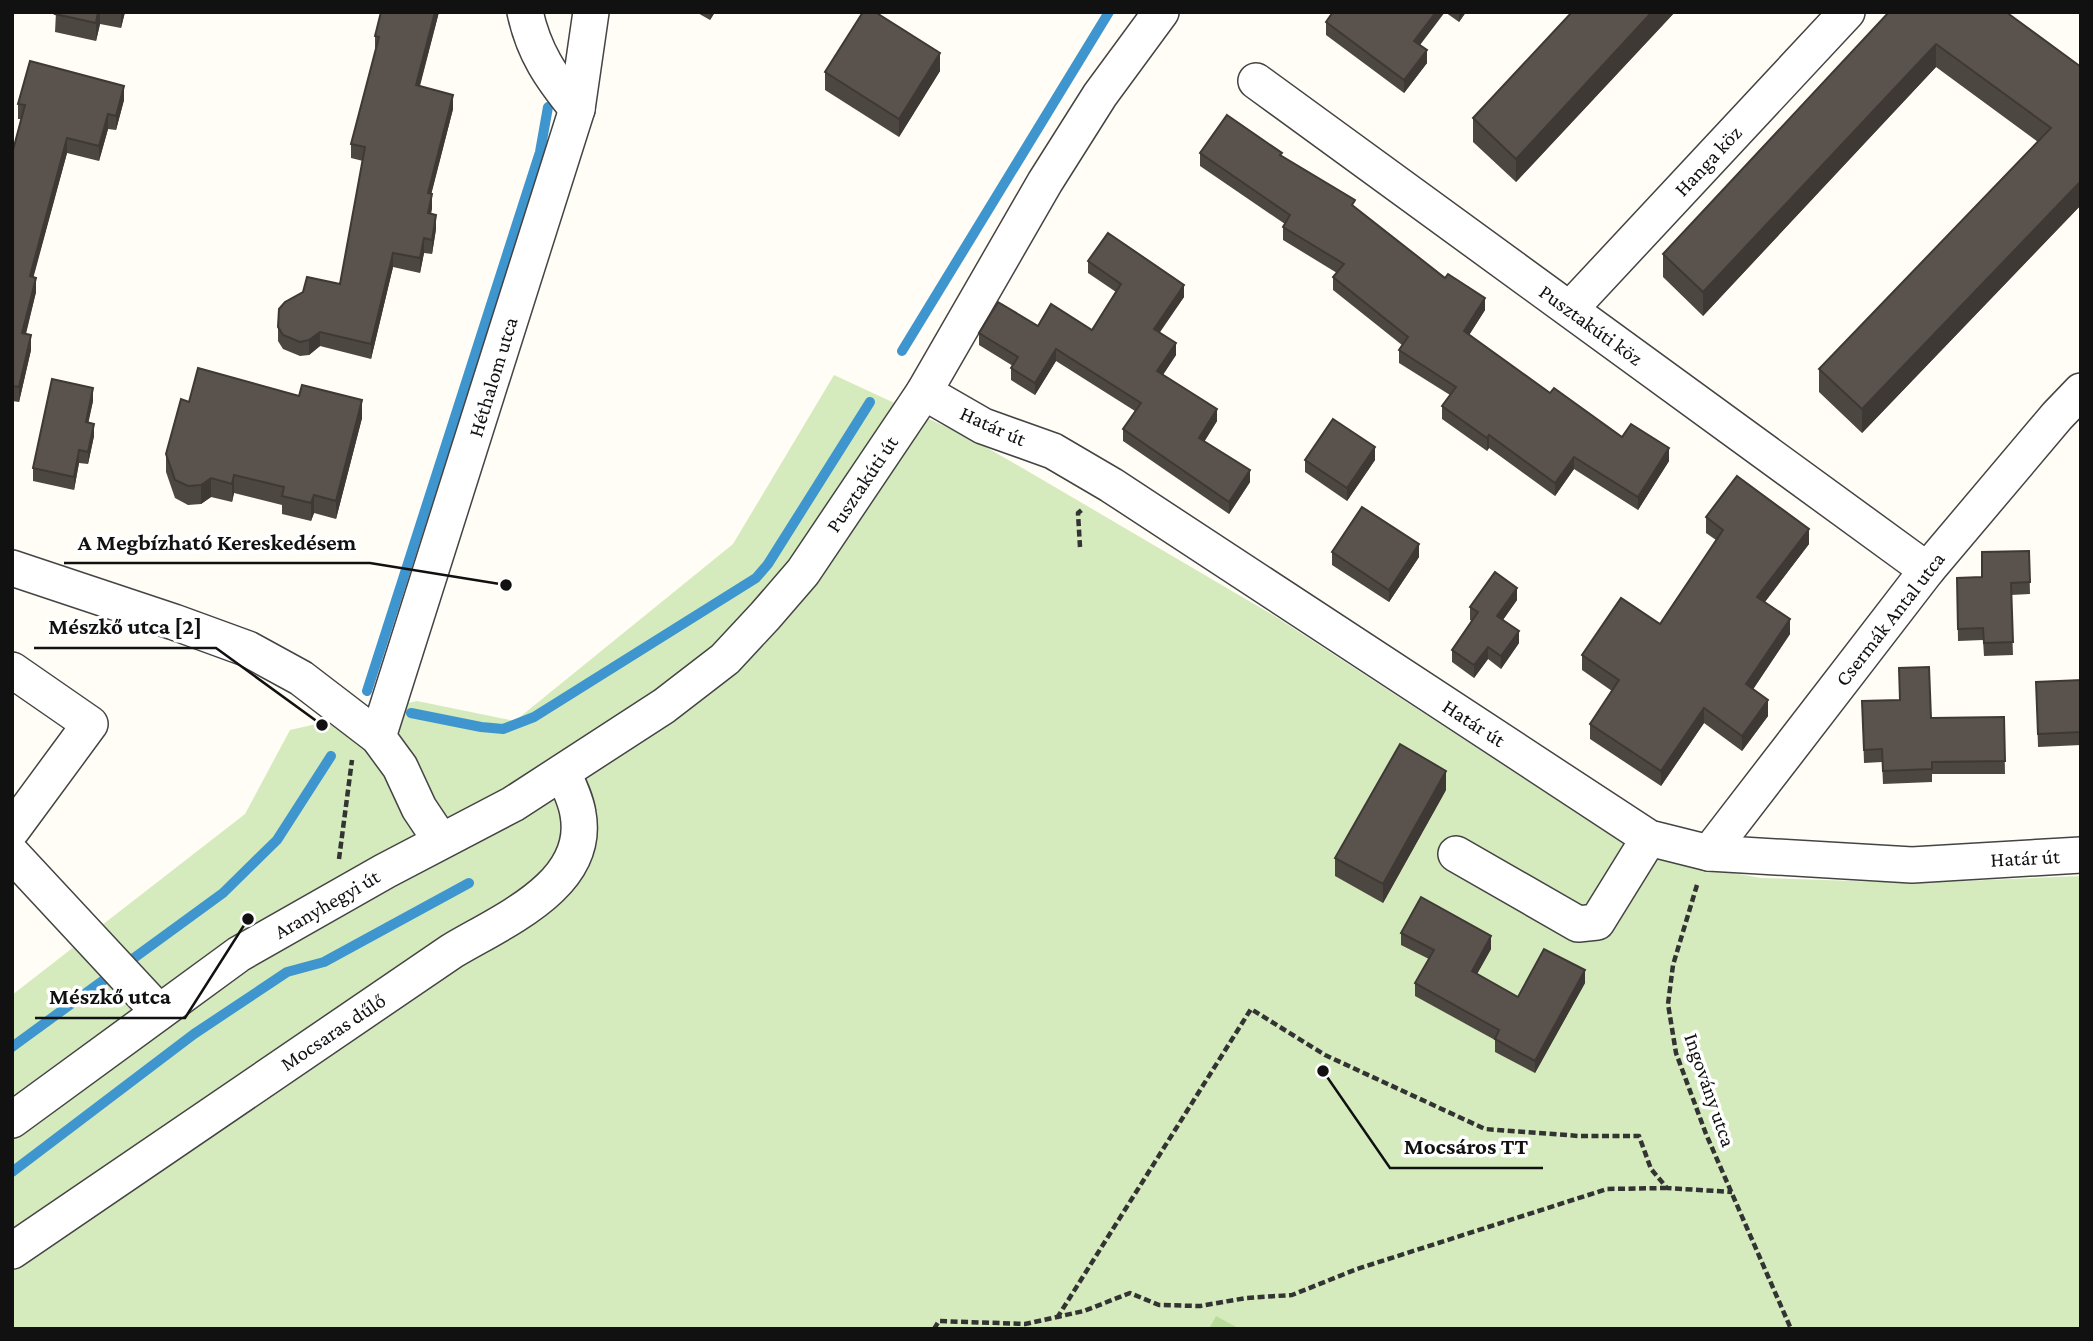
<svg xmlns="http://www.w3.org/2000/svg" width="2093" height="1341" font-family="'Crimson Pro',serif">
<rect width="100%" height="100%" fill="#fffdf5"/>
<path fill="#d5ebbd" d="M 834,375 L 968,437 L 1019,466 L 1273,615 L 1644,857 L 1649,838 L 1704,868 L 1761,878 L 1915,883 L 2081,876 L 2081,1329 L 12,1329 L 12,995 L 245,814 L 290,730 L 417,701 L 515,721 L 733,544 Z"/>
<path fill="#b9dc9c" d="M 1216,1316 L 1240,1329 L 1209,1329 Z"/>
<g fill="none" stroke-linecap="round" stroke-linejoin="round">
<g stroke="#3f96cf" stroke-width="10">
<path d="M 902,351 L 1109,12"/>
<path d="M 367,691 L 540,152 L 548,107"/>
<path d="M 411,713 L 481,727 L 503,729 L 534,717 L 756,578 L 768,564 L 870,402"/>
<path d="M 12,1047 L 223,893 L 277,840 L 331,756"/>
<path d="M 12,1172 L 194,1034 L 287,972 L 324,962 L 469,883"/>
</g>
<defs>
<g id="minor">
<path d="M 525,12 C 534,53 551,77 577,109"/>
<path d="M 1256,81 L 1927,570"/>
<path d="M 1570,309 L 1847,12"/>
<path d="M 924,392 L 983,426 L 1053,451 L 1111,485 L 1649,838 L 1709,853 L 1912,865 L 2081,855"/>
<path d="M 12,568 L 174,622 L 248,649 L 301,678 L 378,737 L 400,767 L 419,808 L 441,841"/>
<path d="M 12,670 L 90,724 L 12,830"/>
<path d="M 378,737 L 577,109 L 591,12"/>
<path d="M 1709,853 L 1927,570 L 2057,416 L 2081,391"/>
<path d="M 12,854 L 159,1012"/>
<path d="M 1456,854 L 1578,924 L 1597,922 L 1649,838"/>
<path d="M 12,1120 L 239,954 L 385,871 L 513,804 L 664,706 L 725,659 L 765,616 L 803,572 L 924,392 L 1045,182 L 1100,95 L 1161,12"/>
<path d="M 12,1251 L 452,951 C 502,921 591,885 578,814 C 576,800 569,786 563,773"/>
</g>
</defs>
<use href="#minor" stroke="#444" stroke-width="38"/>
<g stroke="#333" stroke-width="4.5" stroke-dasharray="7 3.5" stroke-linecap="butt">
<path d="M 1080,547 L 1078,513 L 1084,508"/>
<path d="M 339,859 L 352,760"/>
<path d="M 1697,885 L 1673,965 L 1668,1004 L 1676,1053 L 1706,1134 L 1791,1329"/>
<path d="M 1057,1318 L 1251,1009 L 1325,1055 L 1485,1129 L 1579,1136 L 1639,1136 L 1651,1169 L 1667,1188 L 1732,1192"/>
<path d="M 934,1329 L 939,1321 L 1025,1324 L 1084,1311 L 1130,1293 L 1159,1305 L 1200,1306 L 1246,1298 L 1292,1295 L 1357,1269 L 1607,1189 L 1666,1188"/>
</g>
<use href="#minor" stroke="#fff" stroke-width="35"/>
</g>
<g fill="#4d4742">
<path d="M 56,12 L 125,12 L 121,28 L 100,24 L 96,41 L 55,32 Z"/>
<path d="M 381,12 L 439,12 L 420,86 L 453,109 L 431,194 L 432,208 L 431,214 L 436,229 L 432,254 L 424,253 L 420,273 L 393,267 L 371,359 L 320,346 L 309,355 L 300,356 L 283,349 L 278,341 L 278,327 L 340,284 L 363,161 L 351,158 L 351,144 L 376,50 L 375,50 L 375,36 Z"/>
<path d="M 696,12 L 715,12 L 710,20 Z"/>
<path d="M 1445,12 L 1466,12 L 1459,22 Z"/>
<path d="M 1572,12 L 1675,12 L 1516,182 L 1473,142 L 1473,118 Z"/>
<path d="M 1885,18 L 2081,67 L 2081,205 L 1862,433 L 1819,392 L 1819,369 L 2038,142 L 1936,67 L 1703,316 L 1663,277 L 1663,254 Z"/>
<path d="M 1326,22 L 1420,45 L 1427,63 L 1404,93 L 1326,35 Z"/>
<path d="M 940,71 L 899,137 L 825,90 L 825,72 Z"/>
<path d="M 124,100 L 116,130 L 108,129 L 99,161 L 67,153 L 33,277 L 36,292 L 26,334 L 31,350 L 19,402 L 12,401 L 12,154 L 21,119 L 18,119 L 18,104 Z"/>
<path d="M 1200,153 L 1282,156 L 1355,207 L 1485,310 L 1469,335 L 1550,393 L 1622,437 L 1669,461 L 1638,510 L 1574,469 L 1555,496 L 1489,448 L 1487,451 L 1442,419 L 1442,406 L 1450,395 L 1399,363 L 1399,350 L 1402,345 L 1333,290 L 1333,277 L 1337,273 L 1283,240 L 1283,227 L 1285,224 L 1200,166 Z"/>
<path d="M 1088,261 L 1184,297 L 1159,332 L 1176,355 L 1163,375 L 1217,421 L 1204,442 L 1250,482 L 1229,514 L 1123,441 L 1123,429 L 1135,411 L 1056,361 L 1035,395 L 1011,380 L 1011,368 L 1013,366 L 979,345 L 979,333 L 1038,326 L 1092,330 L 1116,292 L 1088,273 Z"/>
<path d="M 93,401 L 88,422 L 94,436 L 88,464 L 79,463 L 74,490 L 33,481 L 33,468 Z"/>
<path d="M 189,402 L 362,418 L 336,519 L 314,513 L 311,521 L 282,514 L 282,505 L 234,493 L 232,502 L 211,497 L 201,504 L 188,505 L 175,498 L 166,472 L 166,454 Z"/>
<path d="M 1305,460 L 1375,460 L 1347,501 L 1305,472 Z"/>
<path d="M 1706,517 L 1809,544 L 1765,602 L 1790,634 L 1753,689 L 1768,716 L 1742,751 L 1704,723 L 1661,786 L 1590,739 L 1590,724 L 1612,691 L 1582,670 L 1582,655 L 1660,624 L 1716,540 L 1706,533 Z"/>
<path d="M 2029,551 L 2030,594 L 2011,595 L 2013,655 L 1984,656 L 1983,640 L 1958,641 L 1957,578 L 1982,577 Z"/>
<path d="M 1332,552 L 1419,557 L 1389,602 L 1332,565 Z"/>
<path d="M 1517,600 L 1503,620 L 1519,643 L 1501,669 L 1488,659 L 1474,678 L 1452,662 L 1452,650 L 1472,621 L 1470,620 L 1470,607 Z"/>
<path d="M 2081,680 L 2081,745 L 2038,747 L 2036,682 Z"/>
<path d="M 1862,701 L 1931,718 L 2004,717 L 2005,774 L 1932,774 L 1932,782 L 1883,784 L 1882,762 L 1864,763 Z"/>
<path d="M 1446,790 L 1383,903 L 1335,876 L 1335,858 Z"/>
<path d="M 1401,933 L 1491,949 L 1477,974 L 1518,997 L 1585,983 L 1535,1073 L 1495,1052 L 1495,1040 L 1415,996 L 1415,983 L 1429,959 L 1401,945 Z"/>
</g>
<g fill="#3f3936">
<path d="M 98,12 L 100,12 L 100,24 L 96,41 L 96,23 Z"/>
<path d="M 121,12 L 125,12 L 121,28 Z"/>
<path d="M 435,12 L 439,12 L 416,99 L 416,85 Z"/>
<path d="M 710,12 L 715,12 L 710,20 Z"/>
<path d="M 1436,12 L 1445,12 L 1414,53 L 1414,41 Z"/>
<path d="M 1459,12 L 1466,12 L 1459,22 Z"/>
<path d="M 1652,12 L 1675,12 L 1516,182 L 1516,159 Z"/>
<path d="M 1936,44 L 1936,67 L 1703,316 L 1703,292 Z"/>
<path d="M 1427,50 L 1427,63 L 1404,93 L 1404,80 Z"/>
<path d="M 940,53 L 940,71 L 899,137 L 899,119 Z"/>
<path d="M 124,86 L 124,100 L 116,130 L 116,116 Z"/>
<path d="M 453,95 L 453,109 L 428,207 L 428,193 Z"/>
<path d="M 108,114 L 108,129 L 99,161 L 99,146 Z"/>
<path d="M 67,138 L 67,153 L 30,290 L 30,276 Z"/>
<path d="M 2081,181 L 2081,205 L 1862,433 L 1862,409 Z"/>
<path d="M 432,194 L 432,208 L 428,228 L 428,213 Z"/>
<path d="M 436,215 L 436,229 L 432,254 L 432,240 Z"/>
<path d="M 424,238 L 424,253 L 420,273 L 420,258 Z"/>
<path d="M 393,253 L 393,267 L 371,359 L 371,344 Z"/>
<path d="M 36,278 L 36,292 L 22,348 L 22,333 Z"/>
<path d="M 1184,285 L 1184,297 L 1154,341 L 1154,329 Z"/>
<path d="M 1485,298 L 1485,310 L 1464,343 L 1464,331 Z"/>
<path d="M 320,332 L 320,346 L 309,355 L 309,340 Z"/>
<path d="M 31,335 L 31,350 L 19,402 L 19,387 Z"/>
<path d="M 1176,343 L 1176,355 L 1157,383 L 1157,371 Z"/>
<path d="M 1056,349 L 1056,361 L 1035,395 L 1035,383 Z"/>
<path d="M 93,388 L 93,401 L 86,434 L 86,422 Z"/>
<path d="M 362,400 L 362,418 L 336,519 L 336,501 Z"/>
<path d="M 1217,409 L 1217,421 L 1199,450 L 1199,438 Z"/>
<path d="M 94,424 L 94,436 L 88,464 L 88,452 Z"/>
<path d="M 1489,435 L 1489,448 L 1487,451 L 1487,438 Z"/>
<path d="M 1375,447 L 1375,460 L 1347,501 L 1347,488 Z"/>
<path d="M 1669,448 L 1669,461 L 1638,510 L 1638,497 Z"/>
<path d="M 79,450 L 79,463 L 74,490 L 74,477 Z"/>
<path d="M 1574,457 L 1574,469 L 1555,496 L 1555,483 Z"/>
<path d="M 1250,470 L 1250,482 L 1229,514 L 1229,502 Z"/>
<path d="M 234,475 L 234,493 L 232,502 L 232,484 Z"/>
<path d="M 211,478 L 211,497 L 201,504 L 201,485 Z"/>
<path d="M 314,495 L 314,513 L 311,521 L 311,503 Z"/>
<path d="M 1809,529 L 1809,544 L 1757,612 L 1757,597 Z"/>
<path d="M 1419,544 L 1419,557 L 1389,602 L 1389,590 Z"/>
<path d="M 1517,588 L 1517,600 L 1497,628 L 1497,616 Z"/>
<path d="M 1790,619 L 1790,634 L 1746,700 L 1746,684 Z"/>
<path d="M 1519,631 L 1519,643 L 1501,669 L 1501,656 Z"/>
<path d="M 1488,647 L 1488,659 L 1474,678 L 1474,665 Z"/>
<path d="M 1768,700 L 1768,716 L 1742,751 L 1742,736 Z"/>
<path d="M 1704,708 L 1704,723 L 1661,786 L 1661,771 Z"/>
<path d="M 1446,771 L 1446,790 L 1383,903 L 1383,884 Z"/>
<path d="M 1491,936 L 1491,949 L 1472,983 L 1472,971 Z"/>
<path d="M 1585,970 L 1585,983 L 1535,1073 L 1535,1061 Z"/>
</g>
<g fill="#5a524d" stroke="#3f3936" stroke-width="2">
<path d="M 56,12 L 98,12 L 96,23 L 55,14 Z"/>
<path d="M 381,12 L 435,12 L 416,85 L 453,95 L 428,193 L 432,194 L 428,213 L 436,215 L 432,240 L 424,238 L 420,258 L 393,253 L 371,344 L 320,332 L 309,340 L 300,342 L 283,335 L 278,327 L 279,309 L 285,302 L 303,292 L 307,277 L 340,284 L 365,147 L 351,144 L 379,37 L 375,36 Z"/>
<path d="M 863,12 L 875,12 L 940,53 L 899,119 L 825,72 Z"/>
<path d="M 1333,12 L 1436,12 L 1414,41 L 1427,50 L 1404,80 L 1326,22 Z"/>
<path d="M 1572,12 L 1652,12 L 1516,159 L 1473,118 Z"/>
<path d="M 1889,12 L 2006,12 L 2081,67 L 2081,181 L 1862,409 L 1819,369 L 2051,128 L 1936,44 L 1703,292 L 1663,254 Z"/>
<path d="M 30,61 L 124,86 L 116,116 L 108,114 L 99,146 L 67,138 L 30,276 L 36,278 L 22,333 L 31,335 L 19,387 L 12,386 L 12,154 L 25,105 L 18,104 Z"/>
<path d="M 1227,115 L 1282,153 L 1280,155 L 1355,200 L 1352,205 L 1445,278 L 1448,274 L 1485,298 L 1464,331 L 1550,393 L 1554,388 L 1622,437 L 1631,424 L 1669,448 L 1638,497 L 1574,457 L 1555,483 L 1489,435 L 1487,438 L 1442,406 L 1456,387 L 1399,350 L 1408,337 L 1333,277 L 1344,264 L 1283,227 L 1290,215 L 1200,153 Z"/>
<path d="M 1108,233 L 1184,285 L 1154,329 L 1176,343 L 1157,371 L 1217,409 L 1199,438 L 1250,470 L 1229,502 L 1123,429 L 1141,403 L 1056,349 L 1035,383 L 1011,368 L 1018,357 L 979,333 L 998,302 L 1038,326 L 1051,304 L 1092,330 L 1121,284 L 1088,261 Z"/>
<path d="M 198,368 L 299,396 L 302,385 L 362,400 L 336,501 L 314,495 L 311,503 L 282,496 L 284,487 L 234,475 L 232,484 L 211,478 L 201,485 L 188,486 L 175,480 L 166,454 L 181,399 L 189,402 Z"/>
<path d="M 52,379 L 93,388 L 86,422 L 94,424 L 88,452 L 79,450 L 74,477 L 33,468 Z"/>
<path d="M 1333,419 L 1375,447 L 1347,488 L 1305,460 Z"/>
<path d="M 1737,476 L 1809,529 L 1757,597 L 1790,619 L 1746,684 L 1768,700 L 1742,736 L 1704,708 L 1661,771 L 1590,724 L 1619,680 L 1582,655 L 1621,598 L 1660,624 L 1723,530 L 1706,517 Z"/>
<path d="M 1362,507 L 1419,544 L 1389,590 L 1332,552 Z"/>
<path d="M 2029,551 L 2030,582 L 2011,583 L 2013,642 L 1984,643 L 1983,628 L 1958,629 L 1957,578 L 1982,577 L 1982,552 Z"/>
<path d="M 1495,572 L 1517,588 L 1497,616 L 1519,631 L 1501,656 L 1488,647 L 1474,665 L 1452,650 L 1478,612 L 1470,607 Z"/>
<path d="M 1929,667 L 1931,718 L 2004,717 L 2005,761 L 1932,762 L 1932,769 L 1883,771 L 1882,749 L 1864,750 L 1862,701 L 1900,700 L 1899,668 Z"/>
<path d="M 2081,680 L 2081,732 L 2038,734 L 2036,682 Z"/>
<path d="M 1400,744 L 1446,771 L 1383,884 L 1335,858 Z"/>
<path d="M 1421,897 L 1491,936 L 1472,971 L 1518,997 L 1544,949 L 1585,970 L 1535,1061 L 1495,1039 L 1499,1030 L 1415,983 L 1434,950 L 1401,933 Z"/>
</g>
<g text-anchor="middle" stroke-width="7" stroke-linejoin="round" paint-order="stroke">
<g font-size="21" fill="#111" stroke="#fff">
<text transform="translate(1708 161) rotate(-47)" y="7">Hanga köz</text>
<text transform="translate(1591 325) rotate(36)" y="7">Pusztakúti köz</text>
<text transform="translate(493 377) rotate(-73)" y="7">Héthalom utca</text>
<text transform="translate(993 426) rotate(24)" y="7">Határ út</text>
<text transform="translate(862 484) rotate(-56)" y="7">Pusztakúti út</text>
<text transform="translate(1890 619) rotate(-52)" y="7">Csermák Antal utca</text>
<text transform="translate(1474 723) rotate(33)" y="7">Határ út</text>
<text transform="translate(2025 858) rotate(-3)" y="7">Határ út</text>
<text transform="translate(327 904) rotate(-30)" y="7">Aranyhegyi út</text>
<text transform="translate(333 1032) rotate(-34)" y="7">Mocsaras dűlő</text>
<text transform="translate(1710 1090) rotate(71)" y="7">Ingovány utca</text>
</g>
</g>
<path fill="none" stroke="#111" stroke-width="2.5" d="M506 585L370 563H64M322 725L216 648H34M248 919L185 1018H35M1323 1071L1390 1168H1543"/>
<g fill="#111" stroke="#fff" stroke-width="2.5">
<circle cx="506" cy="585" r="7"/>
<circle cx="322" cy="725" r="7"/>
<circle cx="248" cy="919" r="7"/>
<circle cx="1323" cy="1071" r="7"/>
</g>
<g font-size="23" text-anchor="middle" font-weight="bold" fill="#111" stroke="#fff" stroke-width="7" stroke-linejoin="round" paint-order="stroke">
<text x="217" y="550">A Megbízható Kereskedésem</text>
<text x="125" y="634">Mészkő utca [2]</text>
<text x="110" y="1004">Mészkő utca</text>
<text x="1466" y="1154">Mocsáros TT</text>
</g>
<rect width="2093" height="1341" fill="none" stroke="#111111" stroke-width="28"/>
</svg>
